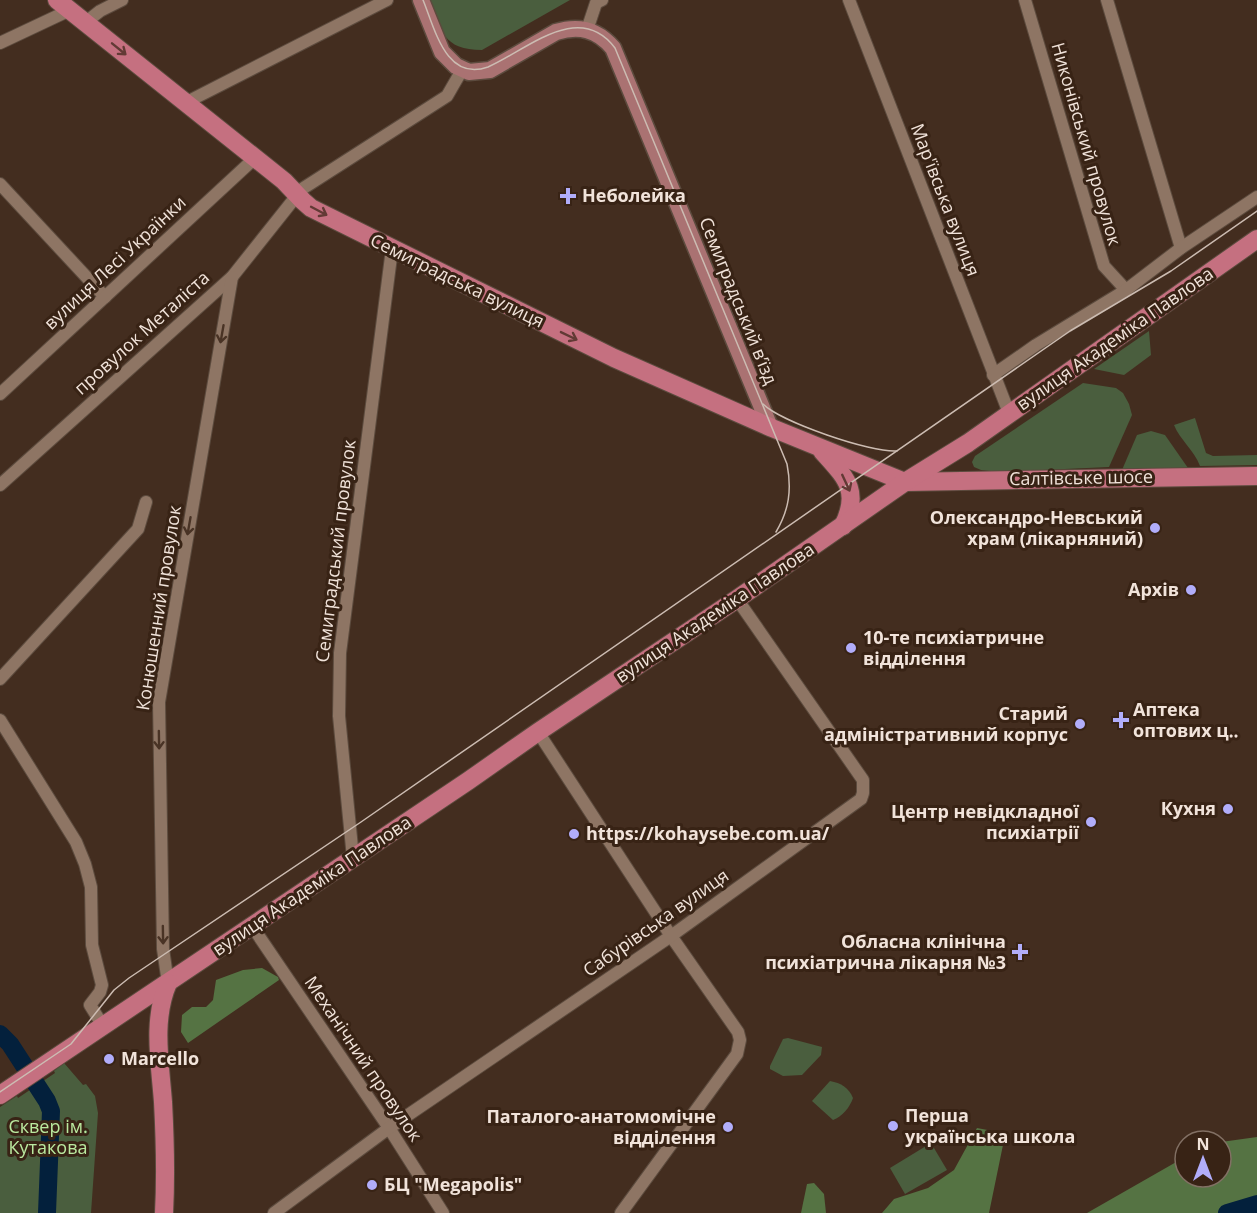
<svg xmlns="http://www.w3.org/2000/svg" width="1257" height="1213" font-family="'Open Sans',sans-serif">
<rect width="100%" height="100%" fill="#432d1f"/>
<g fill="#4a5e3e">
<path d="M 428,0 L 570,0 L 482,50 C 443,50 442,31 428,0 Z"/>
<path d="M 1149,331 L 1151,355 L 1124,375 L 1094,369 Z"/>
<path d="M 1083,383 L 1116,388 L 1123,393 L 1129,404 L 1132,415 L 1109,467 L 999,472 L 981,470 L 974,467 L 972,462 L 975,456 Z"/>
<path d="M 1195,418 L 1206,453 L 1213,456 L 1257,455 L 1257,465 L 1200,466 C 1194,450 1180,440 1174,425 Z"/>
<path d="M 1151,431 L 1165,435 L 1188,468 L 1122,470 L 1137,435 Z"/>
<path d="M 788,1038 L 822,1047 L 821,1055 L 802,1075 L 783,1076 L 770,1069 L 770,1066 L 783,1039 Z"/>
<path d="M 64,1063 L 83,1085 L 86,1084 L 95,1096 L 98,1113 L 91,1213 L 0,1213 L 0,1107 L 17,1096 L 18,1098 L 55,1073 L 54,1071 Z"/>
<path d="M 830,1081 C 841,1083 849,1088 853,1098 C 850,1107 842,1117 833,1120 L 812,1101 Z"/>
<path d="M 931,1143 L 947,1170 L 905,1194 L 890,1168 Z"/>
</g>
<g fill="#557343">
<path d="M 262,968 L 278,977 L 279,980 L 188,1043 L 181,1032 L 182,1015 L 192,1007 L 206,1007 L 213,1000 L 216,980 L 243,970 Z"/>
<path d="M 977,1128 L 1003,1133 L 1003,1145 L 989,1213 L 882,1213 L 894,1199 L 928,1188 L 954,1170 Z"/>
<path d="M 1257,1137 L 1257,1213 L 1087,1213 L 1185,1157 L 1185,1177 L 1221,1177 L 1221,1142 Z"/>
<path d="M 814,1183 L 824,1194 L 826,1213 L 801,1213 L 807,1184 Z"/>
</g>
<g fill="none" stroke-linecap="round" stroke-linejoin="round">
<g stroke="#03203c" stroke-width="18">
<path d="M 0,1034 L 10,1044 L 47,1101 L 51,1111 L 47,1213"/>
<path d="M 1227,1213 L 1257,1204"/>
</g>
<defs>
<g id="minor">
<path d="M 849,0 L 1009,413"/>
<path d="M 1025,0 L 1104,266 L 1126,290"/>
<path d="M 1107,0 L 1181,248"/>
<path d="M 86,22 L 100,11 L 122,0"/>
<path d="M 587,30 L 596,3 L 602,0"/>
<path d="M 0,43 L 70,10"/>
<path d="M 185,103 L 387,0"/>
<path d="M 0,184 L 105,297"/>
<path d="M 993,375 L 1036,345 L 1126,290 L 1181,248 L 1257,197"/>
<path d="M 0,394 L 255,158"/>
<path d="M 0,485 L 232,277 L 302,189 L 447,96 L 462,70"/>
<path d="M 0,679 L 138,529 L 146,502"/>
<path d="M 0,720 L 76,842 L 85,864 L 91,887 L 92,945 L 102,985 L 100,992 L 90,1005 L 103,1026"/>
<path d="M 538,732 L 671,936 L 738,1032 L 740,1040 L 737,1054 L 621,1213"/>
<path d="M 353,858 L 339,716 L 340,653 L 392,249"/>
<path d="M 252,926 L 389,1128 L 443,1213"/>
<path d="M 168,983 L 163,949 L 159,702 L 232,277"/>
<path d="M 274,1213 L 389,1128 L 671,936 L 861,799 L 863,793 L 863,780 L 737,599"/>
</g>
<path id="secondary" d="M 421,0 L 442,52 L 456,66 L 469,72 L 490,70 L 556,32 C 579,25 597,29 613,48 L 770,427"/>
<g id="primary">
<path d="M 57,0 L 284,181 L 303,201 L 311,208 L 614,358 L 772,428 L 905,482 L 1257,476"/>
<path d="M 822,451 C 845,477 861,490 843,526"/>
<path d="M 0,1095 L 468,781 L 538,732 L 737,599 L 905,482 L 968,443 L 1257,239"/>
<path d="M 164,1213 C 166,1176 165,1139 163,1102 C 160,1062 152,1020 168,983"/>
</g>
</defs>
<use href="#minor" stroke="#5c4b3e" stroke-width="14"/>
<use href="#secondary" stroke="#5c4b3e" stroke-width="19"/>
<use href="#primary" stroke="#5c4b3e" stroke-width="20"/>
<use href="#minor" stroke="#8e7564" stroke-width="12"/>
<use href="#secondary" stroke="#aa7272" stroke-width="16"/>
<use href="#primary" stroke="#c57080" stroke-width="18"/>
<g stroke="#ccbcb2" stroke-width="1.5">
<path d="M 423,0 C 435,29 446,82 488,67 C 527,50 579,0 615,48 L 787,464 C 792,490 789,510 776,532"/>
<path d="M 763,404 C 781,422 871,453 897,451"/>
<path d="M 0,1092 L 71,1044 L 114,990 L 129,978 L 361,822 L 1070,331 L 1171,271 L 1257,211"/>
</g>
</g>
<defs><path id="oneway-shaft" d="M-6 0H5M1.5-3L5.5 0L1.5 3" fill="none" stroke-width="1.6" stroke-linecap="round" stroke-linejoin="round" transform="scale(1.5)"/></defs>
<g stroke="#623a35">
<use href="#oneway-shaft" transform="translate(119 49) rotate(39)"/>
<use href="#oneway-shaft" transform="translate(319 211) rotate(28)"/>
<use href="#oneway-shaft" transform="translate(569 336) rotate(26)"/>
<use href="#oneway-shaft" transform="translate(846 483) rotate(65)"/>
</g>
<g stroke="#493325">
<use href="#oneway-shaft" transform="translate(222 334) rotate(100)"/>
<use href="#oneway-shaft" transform="translate(189 526) rotate(100)"/>
<use href="#oneway-shaft" transform="translate(159 740) rotate(89)"/>
<use href="#oneway-shaft" transform="translate(163 935) rotate(89)"/>
</g>
<g fill="#b1adfa" stroke="#382315" stroke-width="2">
<path d="M565 187h6v6h6v6h-6v6h-6v-6h-6v-6h6z"/>
<circle cx="1155" cy="528" r="6"/>
<circle cx="1191" cy="590" r="6"/>
<circle cx="851" cy="648" r="6"/>
<path d="M1118 711h6v6h6v6h-6v6h-6v-6h-6v-6h6z"/>
<circle cx="1080" cy="724" r="6"/>
<circle cx="1228" cy="809" r="6"/>
<circle cx="1091" cy="822" r="6"/>
<circle cx="574" cy="834" r="6"/>
<path d="M1017 943h6v6h6v6h-6v6h-6v-6h-6v-6h6z"/>
<circle cx="109" cy="1059" r="6"/>
<circle cx="893" cy="1126" r="6"/>
<circle cx="728" cy="1127" r="6"/>
<circle cx="372" cy="1185" r="6"/>
</g>
<g text-anchor="middle" stroke-width="6" stroke-linejoin="round" paint-order="stroke">
<g font-size="18" fill="#f1e3da" stroke="#382315">
<text transform="translate(1086 144) rotate(74)" y="6">Никонівський провулок</text>
<text transform="translate(945 200) rotate(69)" y="6">Мар'ївська вулиця</text>
<text transform="translate(115 263) rotate(-43)" y="6">вулиця Лесі Українки</text>
<text transform="translate(457 281) rotate(26)" y="6">Семиградська вулиця</text>
<text transform="translate(738 301) rotate(68)" y="6">Семиградський в’їзд</text>
<text transform="translate(142 333) rotate(-42)" y="6">провулок Металіста</text>
<text transform="translate(1115 339) rotate(-35)" y="6">вулиця Академіка Павлова</text>
<text transform="translate(1081 478) rotate(-1)" y="6">Салтівське шосе</text>
<text transform="translate(336 551) rotate(-83)" y="6">Семиградський провулок</text>
<text transform="translate(159 608) rotate(-81)" y="6">Конюшенний провулок</text>
<text transform="translate(715 613) rotate(-34)" y="6">вулиця Академіка Павлова</text>
<text transform="translate(312 886) rotate(-34)" y="6">вулиця Академіка Павлова</text>
<text transform="translate(656 923) rotate(-35)" y="6">Сабурівська вулиця</text>
<text transform="translate(363 1059) rotate(56)" y="6">Механічний провулок</text>
</g>
<g font-size="18" font-weight="bold" fill="#f1e3da" stroke="#382315" text-anchor="start">
<text x="582" y="202">Неболейка</text>
<text x="1143" y="524" text-anchor="end">Олександро-Невський<tspan x="1143" dy="21">храм (лікарняний)</tspan></text>
<text x="1179" y="596" text-anchor="end">Архів</text>
<text x="863" y="644">10-те психіатричне<tspan x="863" dy="21">відділення</tspan></text>
<text x="1133" y="716">Аптека<tspan x="1133" dy="21">оптових ц‥</tspan></text>
<text x="1068" y="720" text-anchor="end">Старий<tspan x="1068" dy="21">адміністративний корпус</tspan></text>
<text x="1216" y="815" text-anchor="end">Кухня</text>
<text x="1079" y="818" text-anchor="end">Центр невідкладної<tspan x="1079" dy="21">психіатрії</tspan></text>
<text x="586" y="840">https://kohaysebe.com.ua/</text>
<text x="1006" y="948" text-anchor="end">Обласна клінічна<tspan x="1006" dy="21">психіатрична лікарня №3</tspan></text>
<text x="121" y="1065">Marcello</text>
<text x="905" y="1122">Перша<tspan x="905" dy="21">українська школа</tspan></text>
<text x="716" y="1123" text-anchor="end">Паталого-анатомомічне<tspan x="716" dy="21">відділення</tspan></text>
<text x="384" y="1191">БЦ "Megapolis"</text>
</g>
<g font-size="18" fill="#bae99f" stroke="#382315">
<text x="48" y="1133">Сквер ім.<tspan x="48" dy="21">Кутакова</tspan></text>
</g>
</g>
<g transform="translate(1203 1159)"><circle r="28" fill="#382315" stroke="#827064" stroke-width="1.5"/>
<path d="M0-4.5L10 22L0 15L-10 22Z" fill="#b1adfa"/>
<text y="-9" font-size="16" font-weight="bold" text-anchor="middle" fill="#f1e3da">N</text>
</g>
</svg>
